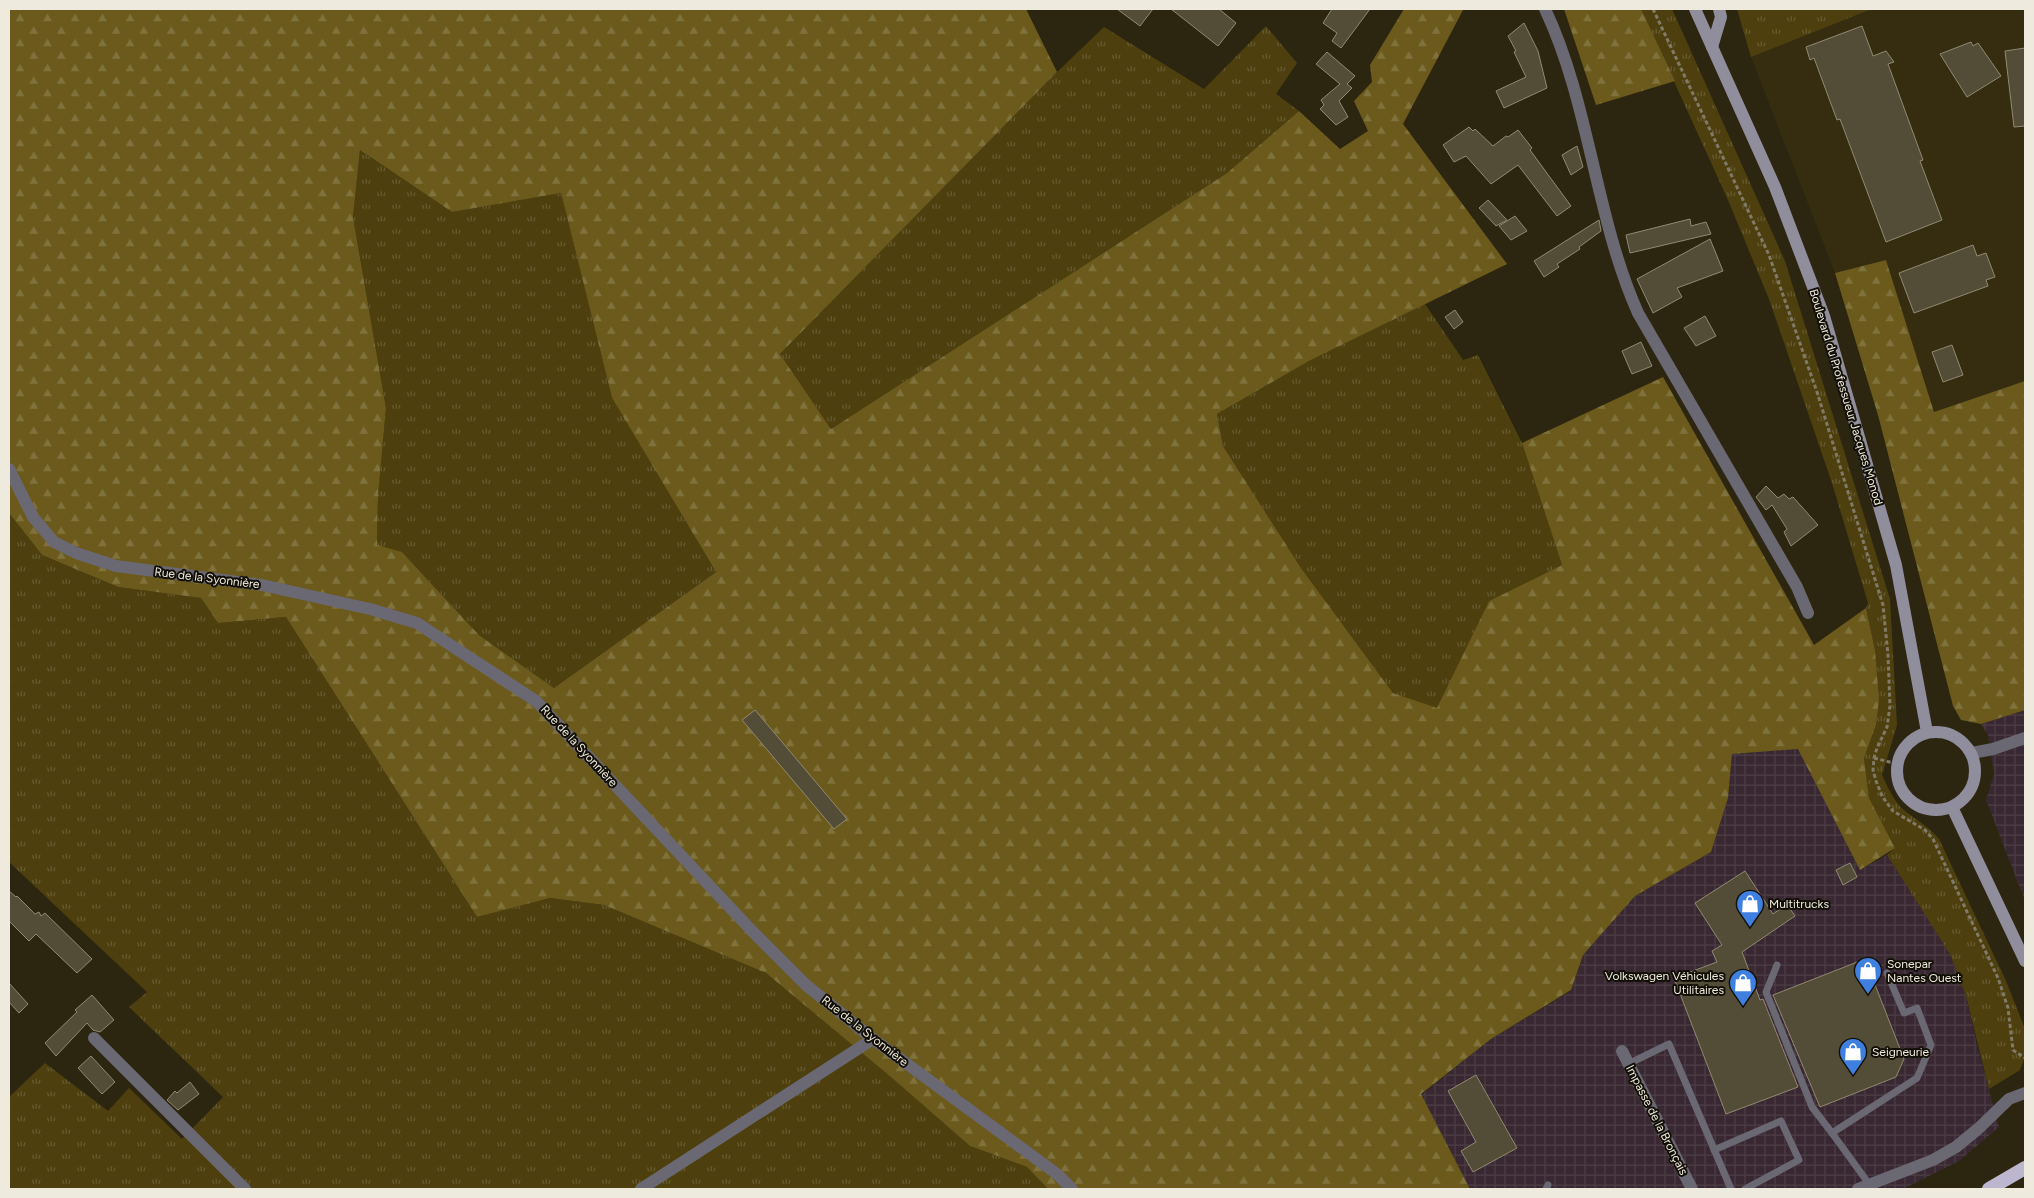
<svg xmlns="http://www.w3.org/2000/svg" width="2034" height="1198" font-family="Figtree,sans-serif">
<defs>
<pattern id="industrial-grid" width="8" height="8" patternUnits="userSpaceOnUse" patternTransform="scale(1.25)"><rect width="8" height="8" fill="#392831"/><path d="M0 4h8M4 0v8" fill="none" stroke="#4c3d45"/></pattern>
<pattern id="grass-tufts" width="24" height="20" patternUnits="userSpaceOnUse" patternTransform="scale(1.25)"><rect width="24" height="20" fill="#4d3f0e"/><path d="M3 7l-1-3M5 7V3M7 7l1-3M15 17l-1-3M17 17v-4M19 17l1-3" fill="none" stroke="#675b31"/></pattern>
<pattern id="forest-firs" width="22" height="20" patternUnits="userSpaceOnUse" patternTransform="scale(1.25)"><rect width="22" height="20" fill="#6b5a1b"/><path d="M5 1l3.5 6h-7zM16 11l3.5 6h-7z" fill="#80723c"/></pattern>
</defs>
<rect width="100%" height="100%" fill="#2c2611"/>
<path fill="#362d11" d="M 1869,9 L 2025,9 L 2025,381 L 1934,412 L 1886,260 L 1835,273 L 1751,57 Z"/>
<g fill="url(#industrial-grid)">
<path d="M 2025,710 L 2025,901 L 1986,800 L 1994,774 L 1988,735 L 1981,724 Z"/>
<path d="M 1798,748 L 1860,870 L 1887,855 L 1950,953 L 1966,996 L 1977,1045 L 1999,1127 L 1959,1161 L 1903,1189 L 1470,1189 L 1421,1095 L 1491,1039 L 1571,991 L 1583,955 L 1635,896 L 1711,852 L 1728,798 L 1732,754 Z"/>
</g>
<g fill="url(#grass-tufts)">
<path d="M 1641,9 L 1672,9 L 1785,261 L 1890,599 L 1897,725 L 1882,775 C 1888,788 1894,802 1905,811 C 1918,821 1929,827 1939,839 L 2006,981 L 2025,1029 L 2025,1056 L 2020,1070 L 1989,1089 L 1966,996 L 1950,954 L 1887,855 L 1895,848 L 1869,798 L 1864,758 L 1876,725 L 1875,650 L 1866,608 L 1868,603 L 1832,483 L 1769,299 L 1728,200 Z"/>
<path d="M 1737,9 L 1869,9 L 1869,10 L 1751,57 Z"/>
<path d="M 1266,26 L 1297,63 L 1276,94 L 1299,111 L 1227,173 L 831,429 L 780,354 L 1057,72 L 1104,27 L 1204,89 Z"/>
<path d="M 360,150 L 452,212 L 561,193 L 612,398 L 716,572 L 554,688 L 479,635 L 402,552 L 377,546 L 378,496 L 386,408 L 353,217 Z"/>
<path d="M 1425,304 L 1463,360 L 1478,355 L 1522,443 L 1562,565 L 1489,601 L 1437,709 L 1393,693 L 1301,568 L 1223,446 L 1217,414 L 1309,361 Z"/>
<path d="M 9,513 L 42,555 L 118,587 L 201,598 L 218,623 L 286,617 L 477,917 L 550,898 L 604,905 L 766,973 L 892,1077 L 970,1146 L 1027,1167 L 1048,1189 L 9,1189 L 9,1097 L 45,1063 L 108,1111 L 129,1088 L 182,1139 L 223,1097 L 129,1007 L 147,992 L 9,862 Z"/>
</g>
<g fill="url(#forest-firs)" fill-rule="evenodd">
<path d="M 9,9 L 1026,9 L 1057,72 L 780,354 L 831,429 L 1227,173 L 1299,111 L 1340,149 L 1368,131 L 1354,101 L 1372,82 L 1370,65 L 1404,9 L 1474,9 L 1463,10 L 1403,124 L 1507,264 L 1309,361 L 1217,414 L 1223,446 L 1301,568 L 1393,693 L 1437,708 L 1489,601 L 1562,565 L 1522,443 L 1663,377 L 1814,645 L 1866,608 L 1875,650 L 1879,700 L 1876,725 L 1864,758 L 1869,798 L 1895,848 L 1860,870 L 1798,749 L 1732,754 L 1728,798 L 1711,852 L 1635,896 L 1583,955 L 1571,990 L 1491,1039 L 1421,1094 L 1470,1189 L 1048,1189 L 1027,1167 L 970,1146 L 891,1077 L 766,973 L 604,905 L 550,898 L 477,917 L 286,617 L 218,623 L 201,598 L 118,587 L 42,555 L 9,513 ZM 360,150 L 452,212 L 561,193 L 612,398 L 716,572 L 554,688 L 479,635 L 402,552 L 377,545 L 378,496 L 386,408 L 353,217 Z"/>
<path d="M 1564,9 L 1641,9 L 1675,81 L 1596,105 Z"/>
<path d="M 1886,260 L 1934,412 L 2025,381 L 2025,710 L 1981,724 L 1961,720 L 1953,706 L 1878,415 L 1835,273 Z"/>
</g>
<g fill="#534c37" stroke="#918972">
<path d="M 1117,9 L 1153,9 L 1140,26 Z"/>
<path d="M 1171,9 L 1219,9 L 1236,23 L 1218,46 Z"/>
<path d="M 1332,9 L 1370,9 L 1341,48 L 1332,41 L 1337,33 L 1323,23 Z"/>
<path d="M 1524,23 L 1538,51 L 1547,88 L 1504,108 L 1496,91 L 1526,77 L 1514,52 L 1516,51 L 1508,36 Z"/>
<path d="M 1862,26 L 1873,56 L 1886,51 L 1894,62 L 1888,64 L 1923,160 L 1920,161 L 1942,220 L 1886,242 L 1840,119 L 1837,120 L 1814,58 L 1810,60 L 1806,47 Z"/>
<path d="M 1971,42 L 1973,46 L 1978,43 L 2001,76 L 1967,97 L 1940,54 Z"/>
<path d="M 2025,48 L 2025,126 L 2014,127 L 2005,51 Z"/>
<path d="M 1327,52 L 1355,76 L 1347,84 L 1352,88 L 1339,101 L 1348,117 L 1336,125 L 1320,109 L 1324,105 L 1321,100 L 1340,84 L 1316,64 Z"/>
<path d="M 1469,127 L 1473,131 L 1475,129 L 1493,146 L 1506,136 L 1508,137 L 1518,130 L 1532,148 L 1530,150 L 1571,206 L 1557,216 L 1518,165 L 1491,184 L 1466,156 L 1454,162 L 1443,145 Z"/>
<path d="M 1577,146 L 1583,167 L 1571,175 L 1562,155 Z"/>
<path d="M 1488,200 L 1507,220 L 1496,226 L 1479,208 Z"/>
<path d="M 1515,216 L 1527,231 L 1511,240 L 1499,226 Z"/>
<path d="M 1690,219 L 1691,226 L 1706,222 L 1711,234 L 1630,253 L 1626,235 Z"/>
<path d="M 1599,220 L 1601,231 L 1579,247 L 1580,249 L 1557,264 L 1559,267 L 1544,277 L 1534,261 Z"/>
<path d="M 1710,239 L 1723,271 L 1677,288 L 1682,297 L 1653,313 L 1637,279 Z"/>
<path d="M 1973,245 L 1977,256 L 1986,253 L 1995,277 L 1986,280 L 1988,286 L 1914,313 L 1899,273 Z"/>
<path d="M 1455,310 L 1463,322 L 1454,329 L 1445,317 Z"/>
<path d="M 1705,316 L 1716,336 L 1696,346 L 1684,328 Z"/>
<path d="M 1641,342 L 1652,366 L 1632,374 L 1622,351 Z"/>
<path d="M 1952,345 L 1963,375 L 1943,382 L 1932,352 Z"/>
<path d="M 1766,486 L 1778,498 L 1784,494 L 1789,499 L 1793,497 L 1818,525 L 1791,546 L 1784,532 L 1787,529 L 1772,505 L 1766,510 L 1756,497 Z"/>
<path d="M 755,710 L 847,819 L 834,829 L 742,720 Z"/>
<path d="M 1850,863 L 1857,877 L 1843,885 L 1836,870 Z"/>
<path d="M 1745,871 L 1773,914 L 1787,904 L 1795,916 L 1742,952 L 1760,1000 L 1763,999 L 1798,1087 L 1726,1114 L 1674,978 L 1717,962 L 1712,951 L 1722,945 L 1695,903 Z"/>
<path d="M 9,891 L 16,897 L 17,896 L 35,914 L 39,912 L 41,916 L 45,913 L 92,959 L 77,973 L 36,934 L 29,941 L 9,921 Z"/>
<path d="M 1865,959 L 1904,1059 L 1896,1077 L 1820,1107 L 1773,995 Z"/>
<path d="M 9,983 L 28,1004 L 19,1013 L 9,1002 Z"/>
<path d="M 92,995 L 114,1020 L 100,1032 L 93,1030 L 87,1023 L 56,1056 L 45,1043 L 77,1012 L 75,1010 Z"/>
<path d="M 91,1056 L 115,1082 L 102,1094 L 78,1068 Z"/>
<path d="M 1476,1075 L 1517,1148 L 1473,1172 L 1461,1151 L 1476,1142 L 1448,1091 Z"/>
<path d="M 190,1082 L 199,1094 L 178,1110 L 167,1100 L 175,1091 L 177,1093 Z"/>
</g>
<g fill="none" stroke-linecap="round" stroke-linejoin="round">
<g stroke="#807b69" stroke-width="3" stroke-dasharray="4 2.5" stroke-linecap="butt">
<path d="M 1653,9 L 1769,255 L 1817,392 L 1883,605 L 1888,655 L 1890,706 L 1887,727 L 1877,748 L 1874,758 L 1873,770 L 1876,781 L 1882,796 L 1893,811 L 1925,830 L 1933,839 L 1998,978 L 2008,1008 L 2013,1050 L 2025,1058"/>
<path d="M 1874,758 L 1897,764"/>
</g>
<g stroke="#6a6872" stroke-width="7">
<path d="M 1777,965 L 1766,992 L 1812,1107 L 1832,1133"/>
<path d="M 1628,1064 L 1669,1044 L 1731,1189"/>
<path d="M 1714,1150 L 1781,1121 L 1799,1160 L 1745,1189"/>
<path d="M 1869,1184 L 1832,1133 L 1917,1078 L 1931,1045 L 1917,1008 L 1904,1013 L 1887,973"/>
<path d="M 1546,1189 L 1548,1185"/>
</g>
<g stroke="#6a6872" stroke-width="12">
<path d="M 1545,9 C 1590,104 1595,217 1638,313 L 1797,587 L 1808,613"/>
<path d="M 1972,753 L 1993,749 L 2025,738"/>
<path d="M 94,1038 L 245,1189"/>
<path d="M 1622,1051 L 1692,1189"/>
<path d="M 641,1189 L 873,1039"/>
</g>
<g stroke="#6a6872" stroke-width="12">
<path d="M 9,469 L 33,517 L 54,542 L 76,553 L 116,566 L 262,585 L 370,609 L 417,623 L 536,701 L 753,932 L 806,985 L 873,1039 L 1057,1174 L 1072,1189"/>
<path d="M 1858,1189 L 1933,1160 L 1956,1147 L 1979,1128 L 2009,1099 L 2025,1093"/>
</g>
<g stroke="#908d9d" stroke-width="12">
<path d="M 1695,9 L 1775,187 L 1824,316 L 1896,565 L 1927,732"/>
<path d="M 1712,47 L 1721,17 L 1719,9"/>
<circle cx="1936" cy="771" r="39"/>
<path d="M 1952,807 L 2025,961"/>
</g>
<path stroke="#bcb7ce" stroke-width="14" d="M 1989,1189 L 2025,1168"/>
</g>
<defs>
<symbol id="shop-pin" viewBox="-11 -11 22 30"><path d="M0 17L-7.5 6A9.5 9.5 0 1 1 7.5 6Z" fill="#3f7fe0" stroke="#120f07"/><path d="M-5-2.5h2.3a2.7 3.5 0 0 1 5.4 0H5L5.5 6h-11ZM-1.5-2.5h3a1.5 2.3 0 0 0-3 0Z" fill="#fff"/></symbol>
</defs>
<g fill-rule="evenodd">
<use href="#shop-pin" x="1734" y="888" width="32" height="43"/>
<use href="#shop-pin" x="1852" y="955" width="32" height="43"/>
<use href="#shop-pin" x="1727" y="967" width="32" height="43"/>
<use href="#shop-pin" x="1837" y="1036" width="32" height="43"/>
</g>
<g text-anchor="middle" stroke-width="4" stroke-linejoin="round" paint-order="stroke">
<g font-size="12" fill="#eeeadd" stroke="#120f07">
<text transform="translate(1846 397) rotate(73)" y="4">Boulevard du Professueur Jacques Monod</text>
<text transform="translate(207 578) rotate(7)" y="4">Rue de la Syonnière</text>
<text transform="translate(579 746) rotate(47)" y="4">Rue de la Syonnière</text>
<text transform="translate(865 1031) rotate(38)" y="4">Rue de la Syonnière</text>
<text transform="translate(1657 1120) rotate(63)" y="4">Impasse de la Bronçais</text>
</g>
<g font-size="12" fill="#eeeadd" stroke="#120f07" text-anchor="start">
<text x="1769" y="908">Multitrucks</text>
<text x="1887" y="968">Sonepar<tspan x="1887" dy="14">Nantes Ouest</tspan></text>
<text x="1724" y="980" text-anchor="end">Volkswagen Véhicules<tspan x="1724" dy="14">Utilitaires</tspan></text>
<text x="1872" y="1056">Seigneurie</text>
</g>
</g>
<rect width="2034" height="1198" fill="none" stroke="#eeeadd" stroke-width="20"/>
</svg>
